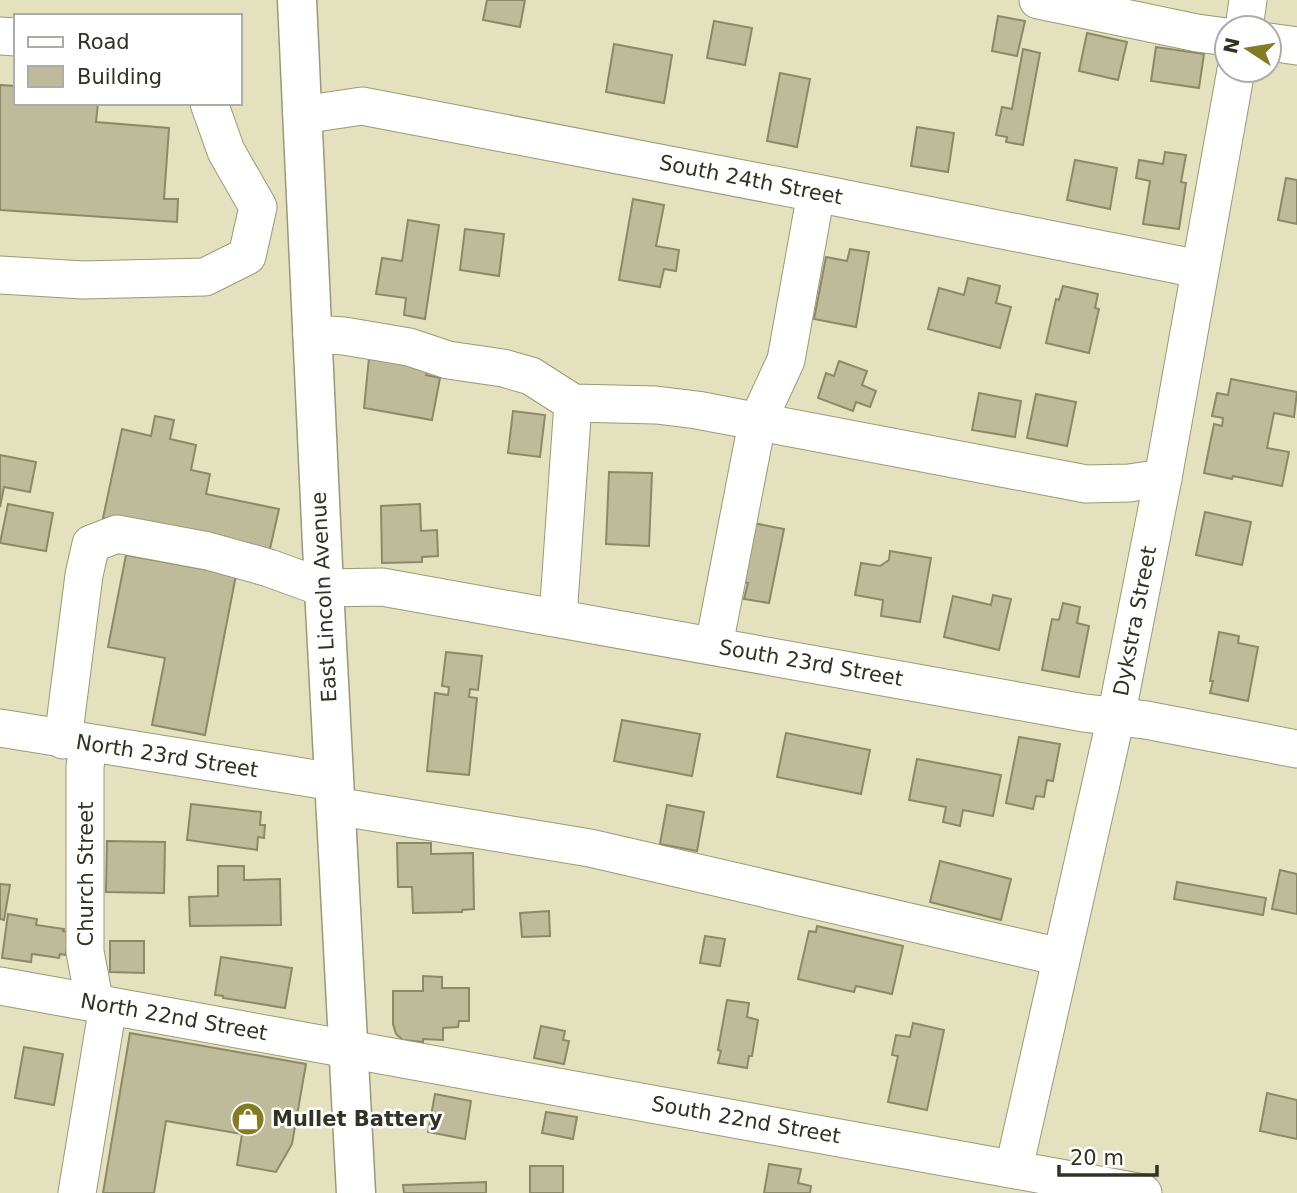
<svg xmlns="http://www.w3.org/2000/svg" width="1297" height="1193" font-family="'DejaVu Sans',sans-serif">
<rect width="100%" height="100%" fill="#e3e1be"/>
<g fill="#bdbb99" stroke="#8b8968" stroke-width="2">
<path d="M 487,0 L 525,0 L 520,27 L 483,20 Z"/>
<path d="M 998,16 L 1025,21 L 1017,56 L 992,51 Z"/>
<path d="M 714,21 L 752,28 L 745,65 L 707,58 Z"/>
<path d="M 1087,33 L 1127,42 L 1118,80 L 1079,71 Z"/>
<path d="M 614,44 L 672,55 L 664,103 L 606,92 Z"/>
<path d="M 1156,47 L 1204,54 L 1199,88 L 1151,81 Z"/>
<path d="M 1023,49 L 1040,53 L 1023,145 L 1006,142 L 1007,137 L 996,135 L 1002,107 L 1012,109 Z"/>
<path d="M 780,73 L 810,79 L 797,147 L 767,141 Z"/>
<path d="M 0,85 L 16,86 L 16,103 L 98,103 L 96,122 L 169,128 L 164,199 L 178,199 L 177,222 L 0,210 Z"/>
<path d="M 917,127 L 954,133 L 948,172 L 911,166 Z"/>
<path d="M 1165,152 L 1186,155 L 1181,182 L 1186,183 L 1179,229 L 1143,224 L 1150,181 L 1136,178 L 1139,160 L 1163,164 Z"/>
<path d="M 1075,160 L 1117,168 L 1110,209 L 1067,200 Z"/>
<path d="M 1286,178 L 1297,180 L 1297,224 L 1278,220 Z"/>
<path d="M 633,199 L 664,205 L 656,246 L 679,250 L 676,271 L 664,269 L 660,287 L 619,280 Z"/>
<path d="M 408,220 L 439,225 L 425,319 L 404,315 L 406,298 L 376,294 L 382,258 L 402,261 Z"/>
<path d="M 465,229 L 504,234 L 499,276 L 460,270 Z"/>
<path d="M 850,249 L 869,252 L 856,327 L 814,319 L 826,257 L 847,261 Z"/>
<path d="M 968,278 L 1000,286 L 996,303 L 1011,307 L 1000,348 L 928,329 L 939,288 L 964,295 Z"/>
<path d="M 1063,286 L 1098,294 L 1095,308 L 1099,309 L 1089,353 L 1046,343 L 1056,299 L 1059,300 Z"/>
<path d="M 369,358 L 428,369 L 426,375 L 440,378 L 432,420 L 364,408 Z"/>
<path d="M 839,361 L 867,371 L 862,385 L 876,391 L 870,407 L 856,402 L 853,411 L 818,398 L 826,373 L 834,376 Z"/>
<path d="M 1231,379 L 1297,392 L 1294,417 L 1274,413 L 1267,448 L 1289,452 L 1282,486 L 1233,476 L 1232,479 L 1204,473 L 1214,424 L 1222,426 L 1223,418 L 1212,416 L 1217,393 L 1228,395 Z"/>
<path d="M 979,393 L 1021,401 L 1015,437 L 972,430 Z"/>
<path d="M 1036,394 L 1076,402 L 1067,446 L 1027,438 Z"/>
<path d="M 513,411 L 545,415 L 540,457 L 508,453 Z"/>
<path d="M 155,416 L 174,420 L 170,439 L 196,445 L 191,470 L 210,474 L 206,494 L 279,509 L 269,553 L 103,518 L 122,429 L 151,436 Z"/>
<path d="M 0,455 L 36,462 L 30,492 L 4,487 L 0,507 Z"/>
<path d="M 609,472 L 652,473 L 649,546 L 606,544 Z"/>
<path d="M 8,504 L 53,513 L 46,551 L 0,543 Z"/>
<path d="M 420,504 L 421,531 L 437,530 L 438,556 L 422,557 L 422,562 L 382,563 L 381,506 Z"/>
<path d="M 1205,512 L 1251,522 L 1242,565 L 1196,555 Z"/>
<path d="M 753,523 L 784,529 L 769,603 L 744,599 L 748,583 L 733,580 Z"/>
<path d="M 890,551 L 931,558 L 920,622 L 881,616 L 883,600 L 855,595 L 861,563 L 880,566 L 889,560 Z"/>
<path d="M 126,555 L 236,575 L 205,735 L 152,725 L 165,658 L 108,647 Z"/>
<path d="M 993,595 L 1011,599 L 999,650 L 944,637 L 953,596 L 991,605 Z"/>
<path d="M 1063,603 L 1080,607 L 1077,623 L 1089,626 L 1079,677 L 1042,670 L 1052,619 L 1059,620 Z"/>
<path d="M 1219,632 L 1239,636 L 1238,643 L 1258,647 L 1248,701 L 1210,693 L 1213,681 L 1210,681 Z"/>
<path d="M 446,652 L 482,656 L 478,690 L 470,689 L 469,697 L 477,698 L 469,775 L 427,771 L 435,693 L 448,695 L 449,687 L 442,686 Z"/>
<path d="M 622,720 L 700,734 L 692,776 L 614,761 Z"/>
<path d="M 786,733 L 870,750 L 861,794 L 777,777 Z"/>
<path d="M 1019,737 L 1060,744 L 1053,781 L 1047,780 L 1044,797 L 1036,796 L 1033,809 L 1006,803 Z"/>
<path d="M 917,759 L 1001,775 L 993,816 L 963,810 L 960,826 L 943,822 L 946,807 L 909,800 Z"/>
<path d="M 191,804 L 261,812 L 260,825 L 265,825 L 264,838 L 258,837 L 257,850 L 187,840 Z"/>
<path d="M 667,805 L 704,812 L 697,851 L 660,844 Z"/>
<path d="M 107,841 L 165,842 L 164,893 L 106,892 Z"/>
<path d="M 397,843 L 431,843 L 431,854 L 473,853 L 474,909 L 462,910 L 462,912 L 413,913 L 412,887 L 398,887 Z"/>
<path d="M 940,861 L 1011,879 L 1001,920 L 930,902 Z"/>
<path d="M 218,866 L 244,866 L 244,880 L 280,879 L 281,925 L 190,926 L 189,897 L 218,896 Z"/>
<path d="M 1280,870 L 1297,874 L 1297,914 L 1272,909 Z"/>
<path d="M 1177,882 L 1266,898 L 1263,915 L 1174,899 Z"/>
<path d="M 0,884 L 10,885 L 4,920 L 0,919 Z"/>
<path d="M 549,911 L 550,936 L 522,937 L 520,913 Z"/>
<path d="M 8,914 L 37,919 L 36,925 L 64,929 L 63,931 L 69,932 L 66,955 L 60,954 L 59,958 L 32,954 L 31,962 L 2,958 Z"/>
<path d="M 817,926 L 903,946 L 892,994 L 856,986 L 854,992 L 798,979 L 809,931 L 816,932 Z"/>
<path d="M 705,936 L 725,939 L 720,966 L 700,963 Z"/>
<path d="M 110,941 L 144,941 L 144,973 L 110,972 Z"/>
<path d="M 221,957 L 292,968 L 285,1008 L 223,998 L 223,996 L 215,995 Z"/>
<path d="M 423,976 L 442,977 L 442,988 L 469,988 L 469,1021 L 459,1021 L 458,1027 L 443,1028 L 443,1040 L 423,1039 L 423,1042 L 403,1040 L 396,1034 L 393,1024 L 393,991 L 423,991 Z"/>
<path d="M 727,1000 L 749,1003 L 747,1017 L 758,1020 L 752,1056 L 749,1056 L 747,1068 L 718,1063 L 721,1051 L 718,1050 Z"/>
<path d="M 913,1023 L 944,1030 L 927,1110 L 888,1102 L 898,1056 L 892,1055 L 896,1035 L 910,1037 Z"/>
<path d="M 541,1026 L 565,1031 L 563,1040 L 569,1041 L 564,1064 L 534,1058 Z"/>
<path d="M 130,1033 L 306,1064 L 292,1144 L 276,1172 L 237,1165 L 242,1134 L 166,1121 L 154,1193 L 103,1193 Z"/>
<path d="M 24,1047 L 63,1054 L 54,1105 L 15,1098 Z"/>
<path d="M 1267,1093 L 1297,1100 L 1297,1139 L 1260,1131 Z"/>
<path d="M 435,1094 L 471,1101 L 465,1139 L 428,1132 Z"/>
<path d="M 546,1112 L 577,1117 L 573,1139 L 542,1133 Z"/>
<path d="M 769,1164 L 801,1169 L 798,1183 L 811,1186 L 810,1193 L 764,1193 Z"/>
<rect x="530" y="1166" width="33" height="27"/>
<path d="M 486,1182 L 486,1193 L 404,1193 L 403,1185 Z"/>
</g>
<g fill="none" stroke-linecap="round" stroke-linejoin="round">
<defs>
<g id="minor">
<path d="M 1038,0 L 1197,33 L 1227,37"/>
<path d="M 1244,28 L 1248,0"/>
<path d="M 0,36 L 16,37"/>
<path d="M 1269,42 L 1297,46"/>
<path d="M 302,115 L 362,106 L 816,193 L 1199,269"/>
<path d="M 0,275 L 83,280 L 205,277 L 247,256 L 258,207 L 226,151 L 209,103"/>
<path d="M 312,334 L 344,336 L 409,347 L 448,360 L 503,368 L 531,376 L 573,403 L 656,405 L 697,410 L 1086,484 L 1129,483 L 1163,478"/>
<path d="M 558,617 L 573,403"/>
<path d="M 714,645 L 757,423 L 786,360 L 816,193"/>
<path d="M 0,728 L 334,782"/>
<path d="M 63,740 L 84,575 L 91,544 L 117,534 L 208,551 L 269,568 L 324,588 L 382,587 L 1084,713 L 1146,720 L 1297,749"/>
<path d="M 88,744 L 85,767 L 85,952 L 95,1004"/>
<path d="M 335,806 L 590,848 L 1060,957"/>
<path d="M 0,986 L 1143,1193"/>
<path d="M 1014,1168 L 1116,717 L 1163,478 L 1236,70"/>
<path d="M 77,1193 L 108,1006"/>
</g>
<path id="major" d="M 297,0 L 324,588 L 356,1193"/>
</defs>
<use href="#minor" stroke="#9b9977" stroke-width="39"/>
<use href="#major" stroke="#9b9977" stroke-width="41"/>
<use href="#minor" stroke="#fff" stroke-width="37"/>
<use href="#major" stroke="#fff" stroke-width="38"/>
</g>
<defs>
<symbol id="shop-disc" viewBox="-11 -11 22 22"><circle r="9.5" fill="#837c22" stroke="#fff"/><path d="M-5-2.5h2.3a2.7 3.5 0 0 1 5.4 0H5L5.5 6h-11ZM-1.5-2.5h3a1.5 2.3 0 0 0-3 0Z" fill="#fff"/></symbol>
</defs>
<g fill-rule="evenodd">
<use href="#shop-disc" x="229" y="1100" width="38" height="38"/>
</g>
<g text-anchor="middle" stroke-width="5" stroke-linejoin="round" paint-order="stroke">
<g font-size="21" fill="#323124" stroke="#fff">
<text transform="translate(751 180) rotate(11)" y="7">South 24th Street</text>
<text transform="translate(324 597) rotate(-93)" y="7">East Lincoln Avenue</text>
<text transform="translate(1135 621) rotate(-79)" y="7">Dykstra Street</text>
<text transform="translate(811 663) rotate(10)" y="7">South 23rd Street</text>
<text transform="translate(167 756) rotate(9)" y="7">North 23rd Street</text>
<text transform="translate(86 874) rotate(-90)" y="7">Church Street</text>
<text transform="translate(174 1017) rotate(10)" y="7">North 22nd Street</text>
<text transform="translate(746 1120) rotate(10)" y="7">South 22nd Street</text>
</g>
<g font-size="21" font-weight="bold" fill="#323124" stroke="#fff" text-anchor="start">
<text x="272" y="1126">Mullet Battery</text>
</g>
</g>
<rect x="14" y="14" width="228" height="91" fill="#ffffff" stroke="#adada7" stroke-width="2"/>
<rect x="28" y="37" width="35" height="10" fill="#ffffff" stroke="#adada7" stroke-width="2"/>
<text x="77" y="49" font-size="21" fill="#323124">Road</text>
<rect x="28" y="66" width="35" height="21" fill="#bdbb99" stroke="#adada7" stroke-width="2"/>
<text x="77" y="84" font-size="21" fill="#323124">Building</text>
<g transform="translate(1248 49) rotate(282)"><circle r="33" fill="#ffffff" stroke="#adada7" stroke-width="2"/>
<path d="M0-5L12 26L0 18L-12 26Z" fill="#837c22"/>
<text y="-10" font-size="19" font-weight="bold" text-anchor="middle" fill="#323124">N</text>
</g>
<path d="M1059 1165v10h98v-10" fill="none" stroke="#323124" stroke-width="3.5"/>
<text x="1070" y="1165" font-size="21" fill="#323124" stroke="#ffffff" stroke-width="5" paint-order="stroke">20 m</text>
</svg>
